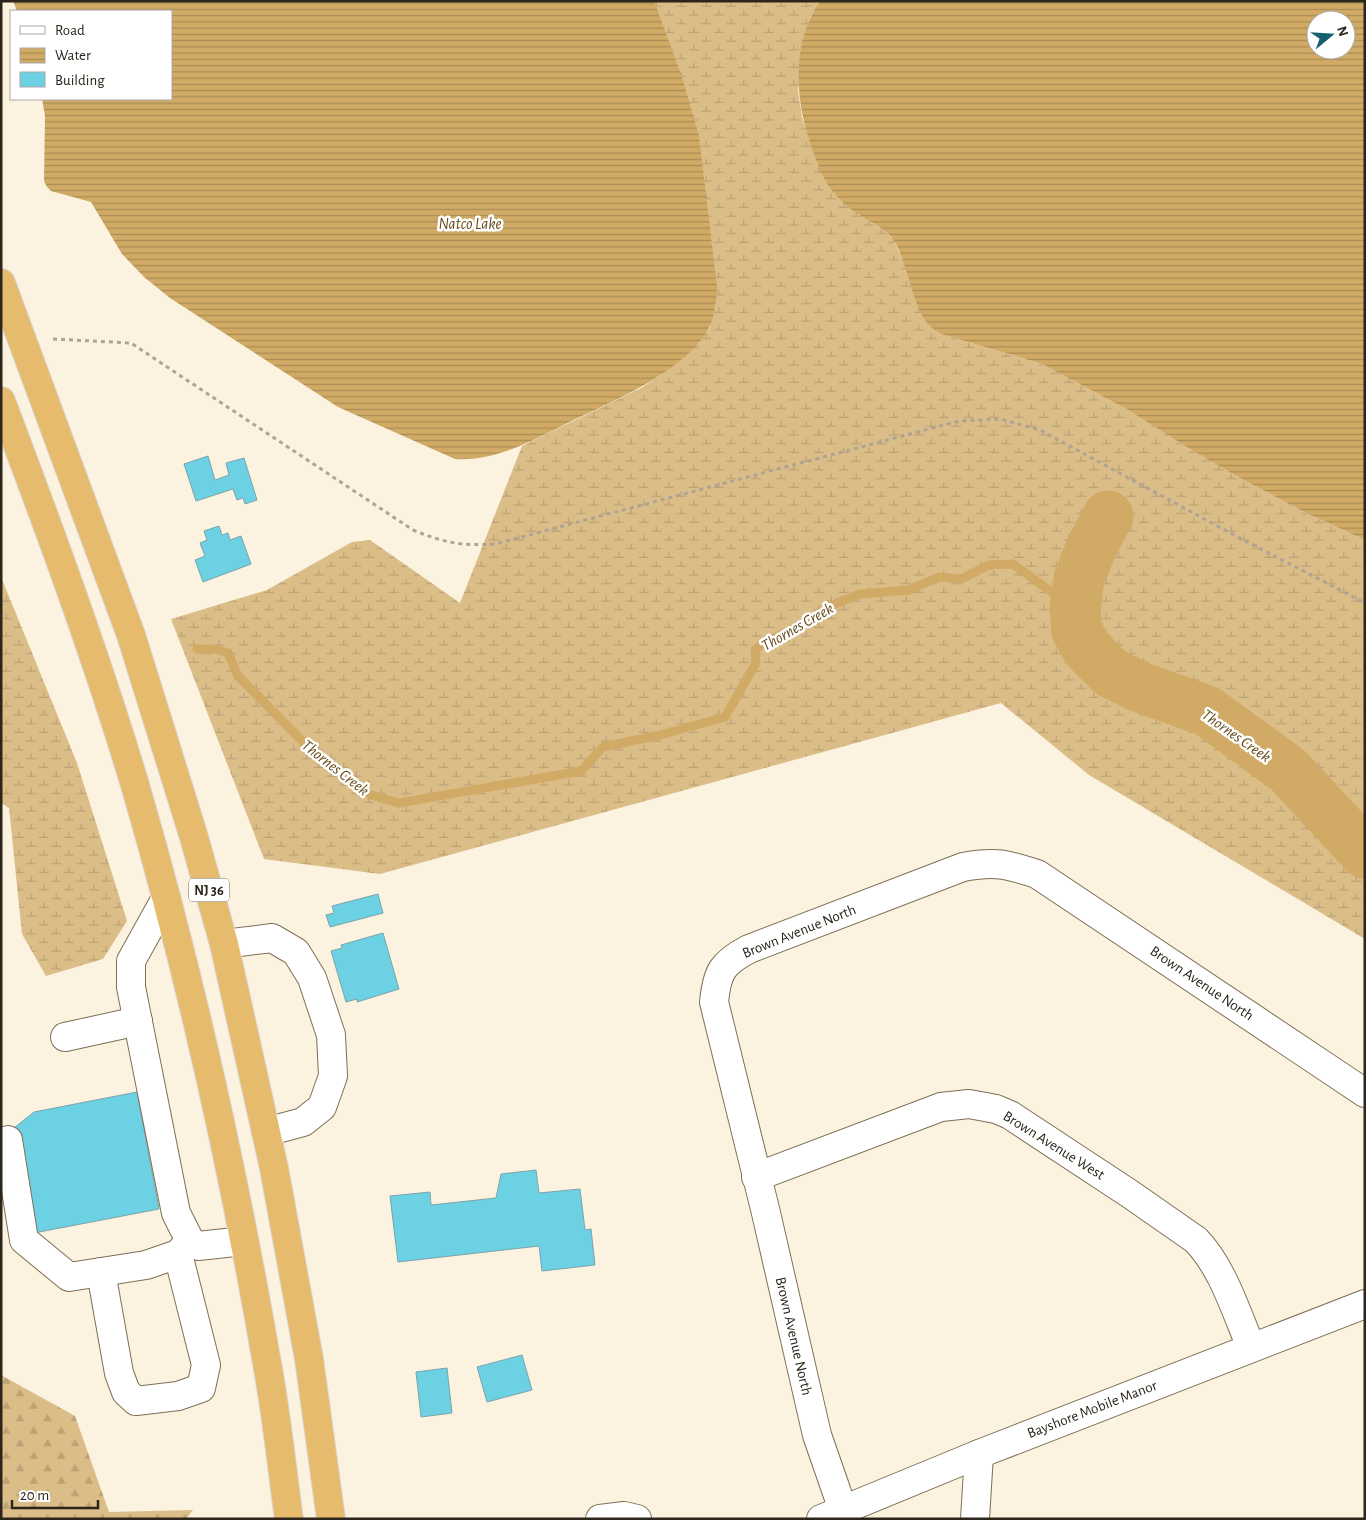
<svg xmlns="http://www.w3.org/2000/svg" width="1366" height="1520" font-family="'Alegreya Sans',sans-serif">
<defs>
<pattern id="forest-firs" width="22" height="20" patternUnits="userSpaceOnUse" patternTransform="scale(1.25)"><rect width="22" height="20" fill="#dbbd88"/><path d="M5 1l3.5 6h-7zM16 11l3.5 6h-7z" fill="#bca275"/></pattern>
<pattern id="wetland-marsh" width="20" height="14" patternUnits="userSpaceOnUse" patternTransform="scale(1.25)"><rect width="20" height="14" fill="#dbbd88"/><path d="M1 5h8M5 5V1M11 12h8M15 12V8" fill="none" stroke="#bca275"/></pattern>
<pattern id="water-rules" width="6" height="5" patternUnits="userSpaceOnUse" patternTransform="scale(1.25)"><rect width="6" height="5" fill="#d1ab66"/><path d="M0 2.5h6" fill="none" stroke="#aa8b53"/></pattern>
</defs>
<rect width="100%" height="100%" fill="#fcf2e0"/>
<path fill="url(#forest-firs)" d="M 1,1375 L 75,1416 L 109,1512 L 193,1510 L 186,1519 L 1,1519 Z"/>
<g fill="url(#wetland-marsh)">
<path d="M 654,1 L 820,1 L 811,16 L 806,31 L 798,90 L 802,117 L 811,145 L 859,215 L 885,231 L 893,239 L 905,264 L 920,310 L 941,334 L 1042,364 L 1128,410 L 1188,448 L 1238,477 L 1306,513 L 1365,540 L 1365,939 L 1089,775 L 1001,703 L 380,874 L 264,859 L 171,619 L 267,590 L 352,542 L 370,540 L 460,603 L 522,446 L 641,388 L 662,374 L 699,343 L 710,327 L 660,22 Z"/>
<path d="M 1,577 L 77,763 L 127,921 L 103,959 L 46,976 L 22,934 L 9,808 L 1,803 Z"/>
</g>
<g fill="url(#water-rules)" fill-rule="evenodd">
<path d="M 13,1 L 654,1 L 682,77 L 699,136 L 717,287 C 716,308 713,328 698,344 C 665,379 620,398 576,419 C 538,437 499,462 455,459 L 338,407 L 170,298 L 144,277 L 122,254 L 91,202 L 51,191 L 47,187 L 44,181 L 45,116 L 42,99 L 171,99 L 171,11 L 17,11 Z"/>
<path d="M 820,1 L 1365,1 L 1365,540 L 1306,513 L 1238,477 L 1188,448 L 1128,410 L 1042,364 L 941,334 C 937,331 932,328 929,325 C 913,309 908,263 894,241 C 887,229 872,224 861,216 C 852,211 842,202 835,194 C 824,182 818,166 813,151 C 795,103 790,45 820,1 ZM 1316,20 L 1346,20 L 1346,50 L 1316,50 Z"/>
</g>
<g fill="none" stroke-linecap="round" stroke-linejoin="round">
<path stroke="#d1ab66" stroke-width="9" d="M 197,649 L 216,649 L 228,653 L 238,676 L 312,751 L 368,794 L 399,803 L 581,771 L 603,747 L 660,735 L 725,717 L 756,663 L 755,650 L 763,643 L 795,628 L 837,603 L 860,594 L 909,590 L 939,577 L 961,579 L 989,565 L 1013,564 L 1075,609"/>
<path stroke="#d1ab66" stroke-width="51" d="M 1108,516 L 1091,548 L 1079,579 L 1075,609 L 1077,631 L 1088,650 L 1111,673 L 1140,687 L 1207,711 L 1288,770 L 1365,853"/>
</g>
<g fill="#6bd1e3" stroke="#7ca3aa">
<path d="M 208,456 L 215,480 L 229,475 L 226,463 L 244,458 L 257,500 L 245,504 L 243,498 L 237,500 L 233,489 L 196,501 L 184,464 Z"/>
<path d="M 219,526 L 222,535 L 228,533 L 230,540 L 241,536 L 251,564 L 203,582 L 195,560 L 205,556 L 200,543 L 207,540 L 204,531 Z"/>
<path d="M 378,894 L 383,913 L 330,927 L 326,915 L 334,913 L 332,906 Z"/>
<path d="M 383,933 L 399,989 L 357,1002 L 357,999 L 346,1002 L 331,951 L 342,948 L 341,945 Z"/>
<path d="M 137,1092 L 159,1209 L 34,1233 L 14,1128 L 34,1112 Z"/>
<path d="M 536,1170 L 539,1193 L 580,1189 L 585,1230 L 591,1229 L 595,1265 L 542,1271 L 539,1246 L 398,1262 L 390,1196 L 430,1192 L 431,1205 L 496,1198 L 501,1174 Z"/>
<path d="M 522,1355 L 532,1390 L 487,1402 L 477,1367 Z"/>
<path d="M 447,1368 L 452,1413 L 421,1417 L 416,1372 Z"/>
</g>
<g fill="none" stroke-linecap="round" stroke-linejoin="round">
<defs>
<g id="minor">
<path d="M 166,898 L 131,961 L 131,987 L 176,1213 L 191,1243 L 198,1246 L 244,1241"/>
<path d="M 224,944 L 272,938 L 296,952 L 312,978 L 331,1035 L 333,1076 L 322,1107 L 303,1122 L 266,1132"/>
<path d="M 65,1037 L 138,1021"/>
<path d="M 8,1140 L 24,1240 L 69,1277 L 146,1265 L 178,1254 L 190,1241"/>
<path d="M 756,1177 L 941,1107 L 969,1104 L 996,1109 L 1010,1115 L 1130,1194 L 1196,1240 C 1223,1268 1236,1312 1251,1347"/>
<path d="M 101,1272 L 119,1373 L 126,1392 L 136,1401 L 178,1396 L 201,1388 L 206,1365 L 178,1254"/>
<path d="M 843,1510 L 817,1435 L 766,1213 L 714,1002 C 717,972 722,963 749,949 L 963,867 C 995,861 1007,864 1037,874 L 1365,1093"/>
<path d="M 600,1519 L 624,1516 L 637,1519"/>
<path d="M 821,1519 L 979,1454 L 1365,1304"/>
<path d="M 975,1519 L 979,1454"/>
</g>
<g id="highway">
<path d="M 1,283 L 131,635 L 193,834 L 224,944 L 274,1168 L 309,1359 L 331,1519"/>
<path d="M 1,401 C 49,528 96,655 135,785 C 191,977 234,1172 268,1369 C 277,1419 282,1469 289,1519"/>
</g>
</defs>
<use href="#minor" stroke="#7e6f54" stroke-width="30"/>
<use href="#highway" stroke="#d9d8d6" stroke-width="30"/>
<path stroke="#ada495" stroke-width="3" stroke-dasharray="4 4" stroke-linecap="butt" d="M 53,339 L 131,343 L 413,530 C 445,543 460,546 495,544 L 959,421 L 1000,419 L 1040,430 L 1234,535 L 1365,603"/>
<use href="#minor" stroke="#fff" stroke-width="28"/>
<use href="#highway" stroke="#e6bb6d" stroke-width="28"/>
</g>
<g text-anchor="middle" stroke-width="5" stroke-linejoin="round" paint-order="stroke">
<rect fill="#fff" stroke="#6b665f" stroke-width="1" x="189" y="878.5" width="40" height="23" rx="4"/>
<g font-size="14" font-weight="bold" fill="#2b251a">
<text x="209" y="895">NJ 36</text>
</g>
<g font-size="15" fill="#2b251a" stroke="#fff">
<text transform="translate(799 931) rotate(-22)" y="5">Brown Avenue North</text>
<text transform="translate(1202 983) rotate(34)" y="5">Brown Avenue North</text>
<text transform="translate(1054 1145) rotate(32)" y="5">Brown Avenue West</text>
<text transform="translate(794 1336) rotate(77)" y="5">Brown Avenue North</text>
<text transform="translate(1092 1409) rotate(-21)" y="5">Bayshore Mobile Manor</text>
</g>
<g font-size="16" font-style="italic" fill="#644a15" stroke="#fff">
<text x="470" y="229">Natco Lake</text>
<text transform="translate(797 626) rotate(-30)" y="6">Thornes Creek</text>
<text transform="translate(1237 735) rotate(35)" y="6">Thornes Creek</text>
<text transform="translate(336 767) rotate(38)" y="6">Thornes Creek</text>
</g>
</g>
<rect width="1366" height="1520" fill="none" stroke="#2b251a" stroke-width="5"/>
<rect x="10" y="10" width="162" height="90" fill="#ffffff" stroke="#aaa8a3"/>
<rect x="20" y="26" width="25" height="8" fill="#ffffff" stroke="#aaa8a3"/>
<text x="55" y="35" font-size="15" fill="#2b251a">Road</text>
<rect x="20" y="48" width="25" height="15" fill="url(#water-rules)" stroke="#aaa8a3"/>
<text x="55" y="60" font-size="15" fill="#2b251a">Water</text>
<rect x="20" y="72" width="25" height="15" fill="#6bd1e3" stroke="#aaa8a3"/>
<text x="55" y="85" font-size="15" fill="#2b251a">Building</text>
<g transform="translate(1331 35) rotate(72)"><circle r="24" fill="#ffffff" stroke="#aaa8a3"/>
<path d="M0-4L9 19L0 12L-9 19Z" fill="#15616d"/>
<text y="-8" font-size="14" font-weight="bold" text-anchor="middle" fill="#2b251a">N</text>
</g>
<path d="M12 1500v8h86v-8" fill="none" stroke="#2b251a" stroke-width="2.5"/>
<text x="20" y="1500" font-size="15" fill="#2b251a" stroke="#ffffff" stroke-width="4" paint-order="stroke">20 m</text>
</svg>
